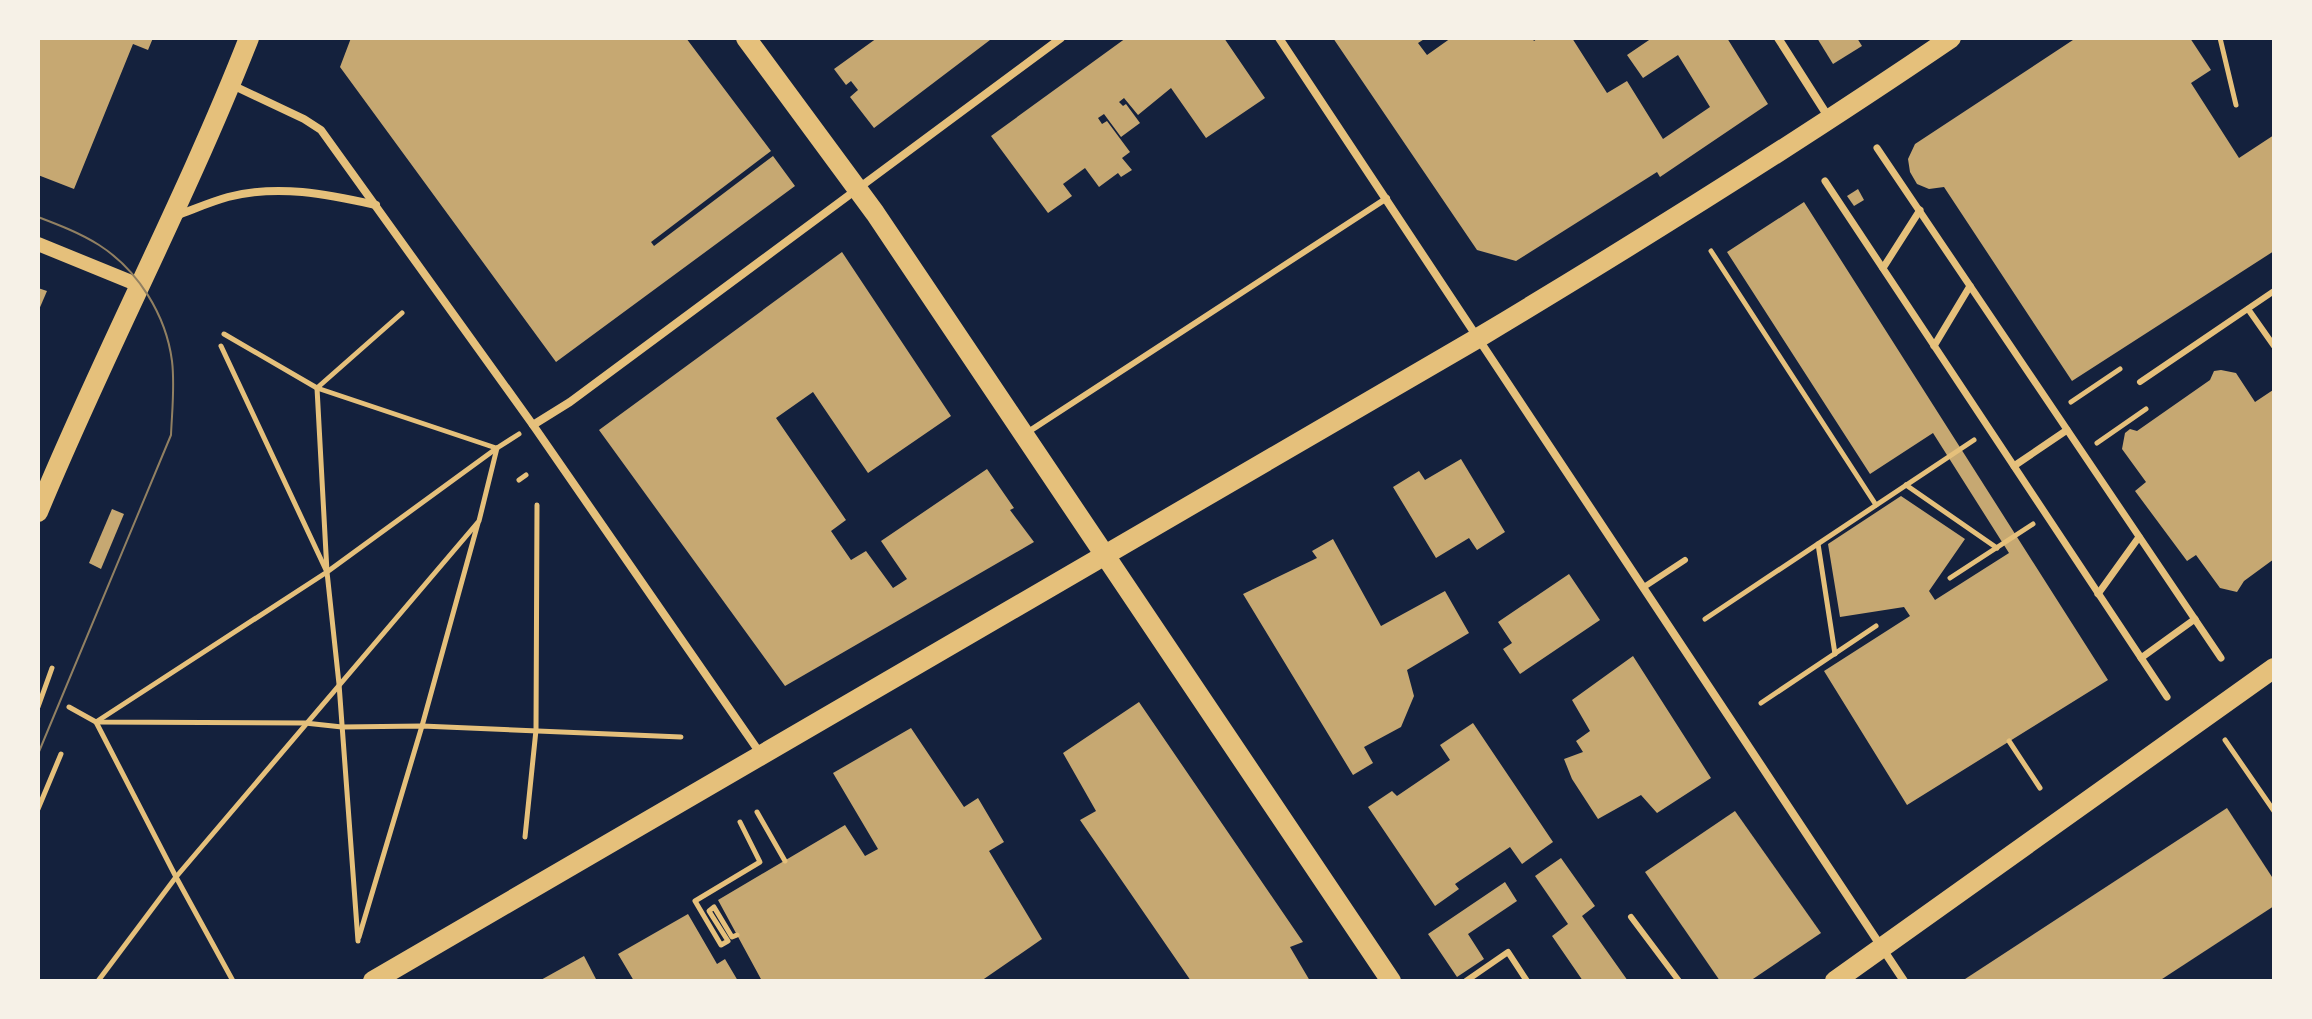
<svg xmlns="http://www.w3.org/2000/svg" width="2312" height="1019" font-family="'Source Sans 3',sans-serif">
<rect width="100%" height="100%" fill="#14213d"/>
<g fill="#c6a872">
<path d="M 38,38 L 153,38 L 148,50 L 133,44 L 74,189 L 38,175 Z"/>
<path d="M 351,38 L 686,38 L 771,151 L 651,242 L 654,246 L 773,156 L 795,186 L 556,362 L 340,67 Z"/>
<path d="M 877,38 L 989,38 L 990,40 L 874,128 L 850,97 L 858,90 L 851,81 L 846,85 L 834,69 Z"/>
<path d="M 1126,38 L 1224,38 L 1265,98 L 1206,138 L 1171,88 L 1138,115 L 1124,98 L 1119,102 L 1123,106 L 1126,104 L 1140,123 L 1121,137 L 1104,114 L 1098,118 L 1102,124 L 1107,121 L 1130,152 L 1122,158 L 1132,170 L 1121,177 L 1118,173 L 1099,187 L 1085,168 L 1063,184 L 1072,196 L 1048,213 L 991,136 Z"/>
<path d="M 1333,38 L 1426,38 L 1418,43 L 1427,55 L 1451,38 L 1532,38 L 1534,41 L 1538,38 L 1572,38 L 1607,93 L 1627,81 L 1663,139 L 1710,107 L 1678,55 L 1643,78 L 1627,55 L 1652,38 L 1727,38 L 1768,104 L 1660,177 L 1657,172 L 1516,261 L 1477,250 Z"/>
<path d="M 1817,38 L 1857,38 L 1862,46 L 1833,64 Z"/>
<path d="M 2076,38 L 2190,38 L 2211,70 L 2191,83 L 2239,158 L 2274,135 L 2274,251 L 2072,381 L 1944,187 L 1929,189 L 1917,184 L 1910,172 L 1908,159 L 1915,144 Z"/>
<path d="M 1858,189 L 1864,200 L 1854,206 L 1847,196 Z"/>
<path d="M 1804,202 L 2108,680 L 1907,805 L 1824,671 L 1910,616 L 1904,607 L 1840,617 L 1828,544 L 1901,496 L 1965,539 L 1929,591 L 1935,600 L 2009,553 L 1933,433 L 1870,474 L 1727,252 Z"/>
<path d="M 842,252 L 951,416 L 868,473 L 813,392 L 776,418 L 846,520 L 831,531 L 851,560 L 866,551 L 893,588 L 907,579 L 881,541 L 987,469 L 1014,508 L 1010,510 L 1034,542 L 785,686 L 599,430 Z"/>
<path d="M 38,288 L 47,291 L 38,312 Z"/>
<path d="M 2221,370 L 2236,373 L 2255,402 L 2273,390 L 2274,391 L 2274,559 L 2244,581 L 2237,592 L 2220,588 L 2196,555 L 2187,561 L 2135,491 L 2146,482 L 2122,449 L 2125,433 L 2130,429 L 2137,431 L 2210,380 L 2214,371 Z"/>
<path d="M 1461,459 L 1505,532 L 1477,550 L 1469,538 L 1436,558 L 1393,487 L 1419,471 L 1425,480 Z"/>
<path d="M 112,509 L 124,514 L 101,569 L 89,563 Z"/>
<path d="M 1333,539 L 1381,626 L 1445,591 L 1469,633 L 1407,670 L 1414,696 L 1401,727 L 1364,747 L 1373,763 L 1353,775 L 1243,594 L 1317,558 L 1312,551 Z"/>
<path d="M 1569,574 L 1600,620 L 1520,674 L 1503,649 L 1512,643 L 1498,622 Z"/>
<path d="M 1633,656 L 1711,778 L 1657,813 L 1641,795 L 1598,819 L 1572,779 L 1564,759 L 1583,752 L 1576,741 L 1590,731 L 1572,700 Z"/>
<path d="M 1139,702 L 1303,942 L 1290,947 L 1310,981 L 1191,981 L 1080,820 L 1096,811 L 1063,753 Z"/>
<path d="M 1473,723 L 1553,842 L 1522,864 L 1510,847 L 1455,884 L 1459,889 L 1435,906 L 1368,807 L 1392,791 L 1397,796 L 1450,760 L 1440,745 Z"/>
<path d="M 911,728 L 964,807 L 978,798 L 1004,842 L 989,851 L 1042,939 L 981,981 L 762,981 L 718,900 L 845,825 L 865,856 L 878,849 L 833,773 Z"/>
<path d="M 2227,808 L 2274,880 L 2274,906 L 2159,981 L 1962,981 Z"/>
<path d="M 1735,811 L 1821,933 L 1750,981 L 1720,981 L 1645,872 Z"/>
<path d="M 1561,858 L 1595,906 L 1582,916 L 1628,981 L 1583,981 L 1552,936 L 1568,924 L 1535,876 Z"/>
<path d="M 1505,882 L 1517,901 L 1468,934 L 1484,959 L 1457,977 L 1428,934 Z"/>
<path d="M 688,914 L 717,964 L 725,959 L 738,981 L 634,981 L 618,954 Z"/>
<path d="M 584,956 L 597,981 L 539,981 Z"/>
</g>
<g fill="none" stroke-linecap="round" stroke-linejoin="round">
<g stroke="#e5c07b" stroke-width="5">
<path d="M 2220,38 L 2236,105"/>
<path d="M 1711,251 L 1876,505"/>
<path d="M 224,334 L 317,388 L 496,448"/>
<path d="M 221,346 L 326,570"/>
<path d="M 2071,402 L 2120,369"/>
<path d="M 2097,443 L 2146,409"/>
<path d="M 519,480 L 526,475"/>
<path d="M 1906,485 L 1997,548"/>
<path d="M 1818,544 L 1835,654"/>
<path d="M 1950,578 L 2033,524"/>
<path d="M 1705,619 L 1974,440"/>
<path d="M 1761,703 L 1876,626"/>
<path d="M 38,707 L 52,668"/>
<path d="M 69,707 L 96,722 L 305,723 L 342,727 L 422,726 L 681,737"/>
<path d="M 2225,740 L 2274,811"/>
<path d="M 2009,741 L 2040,788"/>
<path d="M 38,809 L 61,754"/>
<path d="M 757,812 L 785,861"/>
<path d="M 525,837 L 536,730 L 537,505"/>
<path d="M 737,935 L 732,937 L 714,907 L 709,911 L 728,941 L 721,945 L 695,901 L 760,862 L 740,822"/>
<path d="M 359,937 L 422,726 L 478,523"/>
<path d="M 358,941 L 339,684 L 327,572 L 317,388 L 402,313"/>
<path d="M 98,981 L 176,877 L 479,521 L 497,448 L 519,434"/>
<path d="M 233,981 L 176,877 L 96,722 L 327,572 L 497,448"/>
</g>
<g stroke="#e5c07b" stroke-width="6">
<path d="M 2248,309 L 2274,346"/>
<path d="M 2140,382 L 2274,291"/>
<path d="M 1028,432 L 1387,198"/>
<path d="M 1644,587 L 1685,560"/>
<path d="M 1631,917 L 1679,981"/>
<path d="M 1466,981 L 1508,952 L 1527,981"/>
</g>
<g stroke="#e5c07b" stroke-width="7">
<path d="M 1877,148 L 2221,658"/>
<path d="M 1825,181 L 2167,697"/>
<path d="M 1883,268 L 1920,210"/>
<path d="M 1934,346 L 1970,286"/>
<path d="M 2014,466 L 2067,430"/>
<path d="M 2098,594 L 2139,537"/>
<path d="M 2141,658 L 2195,619"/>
</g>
<g stroke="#e5c07b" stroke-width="8">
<path d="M 1279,38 L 1904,981"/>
<path d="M 1778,38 L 1829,118"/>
<path d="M 232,85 L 304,119 L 321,130 L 533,425 L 760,753"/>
<path d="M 175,216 C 192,210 210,202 228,197 C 278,184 327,194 376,205"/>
<path d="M 533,425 L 570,402 L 1061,38"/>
</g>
<path stroke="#e5c07b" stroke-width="14" d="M 38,244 L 141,286"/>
<g stroke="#e5c07b" stroke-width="20">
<path d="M 746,38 L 875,213 L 1391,981"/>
<path d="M 38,512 C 104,352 186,199 249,38"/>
<path d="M 373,981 L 1478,338 C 1638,242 1797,143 1951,38"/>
<path d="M 1835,981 L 2274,668"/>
</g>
<path stroke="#918062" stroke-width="2" d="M 38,217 C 59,225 80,233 99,245 C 138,270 166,315 172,361 C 175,385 172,411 171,435 L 38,754"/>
</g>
<rect width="2312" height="1019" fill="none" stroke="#f6f1e7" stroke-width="80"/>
</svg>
